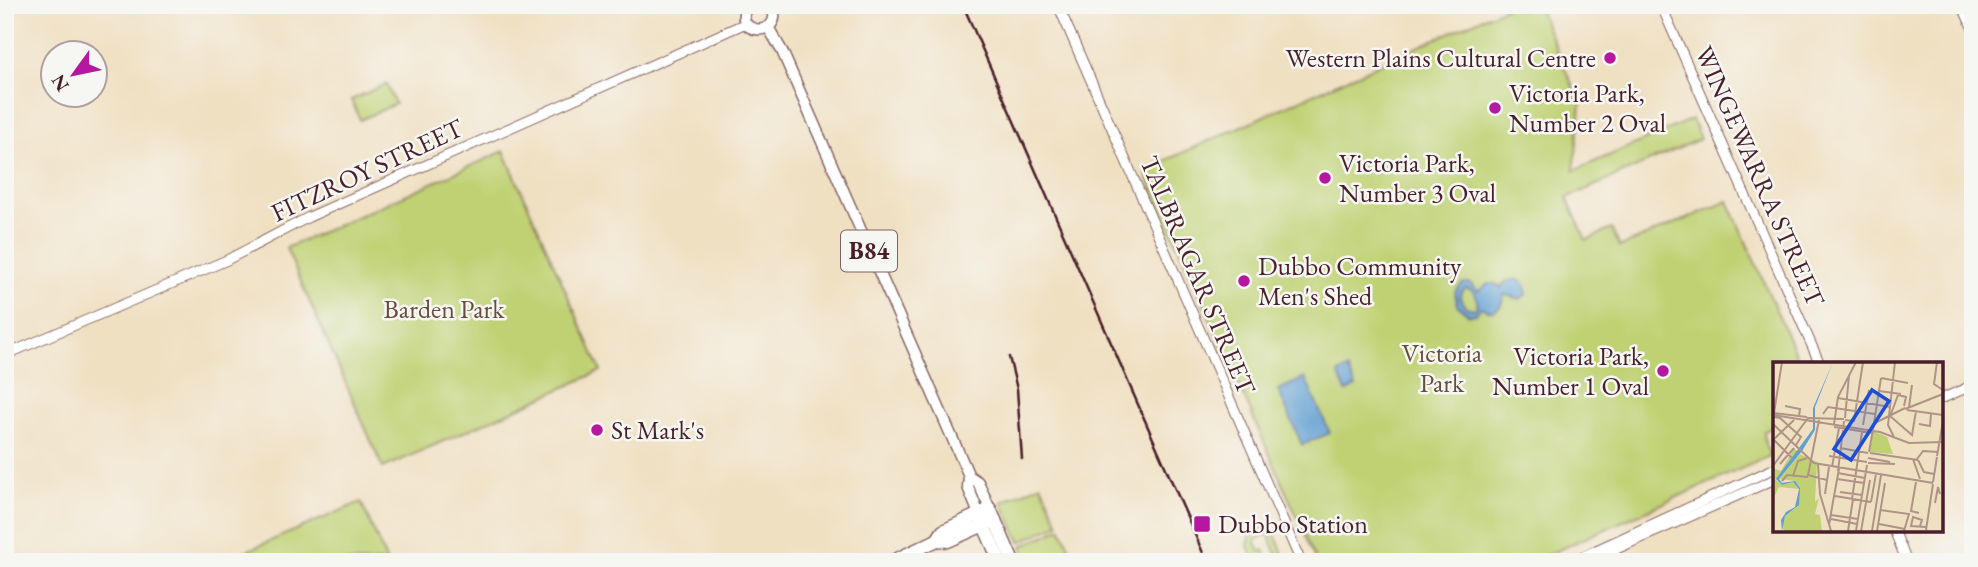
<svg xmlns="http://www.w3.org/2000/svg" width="1978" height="567" font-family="'EB Garamond',serif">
<rect width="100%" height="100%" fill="#f6f6f2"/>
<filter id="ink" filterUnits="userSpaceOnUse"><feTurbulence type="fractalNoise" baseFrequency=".0143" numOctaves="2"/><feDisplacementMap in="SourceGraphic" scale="14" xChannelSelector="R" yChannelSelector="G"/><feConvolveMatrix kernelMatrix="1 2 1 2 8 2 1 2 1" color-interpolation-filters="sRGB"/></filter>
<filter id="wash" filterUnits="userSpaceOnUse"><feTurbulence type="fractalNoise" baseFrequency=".00686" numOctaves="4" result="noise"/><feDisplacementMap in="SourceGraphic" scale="28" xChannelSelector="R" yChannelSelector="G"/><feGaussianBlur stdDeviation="1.57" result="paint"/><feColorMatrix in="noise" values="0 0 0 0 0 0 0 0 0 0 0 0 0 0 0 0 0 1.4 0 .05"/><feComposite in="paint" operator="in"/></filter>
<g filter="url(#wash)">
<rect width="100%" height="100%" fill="#f0e0c2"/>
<g fill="#c0d173" stroke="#85784f" stroke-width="2">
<path d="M 1511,5 L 1537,5 L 1581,105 L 1574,171 L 1692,119 L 1700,139 L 1567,198 L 1586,240 L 1612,229 L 1620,247 L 1728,201 L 1800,364 L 1775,364 L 1775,426 L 1764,431 L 1765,444 L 1770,456 L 1531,562 L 1317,562 L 1146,174 L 1153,166 Z"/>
<path d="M 386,84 L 395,104 L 360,120 L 351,100 Z"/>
<path d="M 504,151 L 601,371 L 383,468 L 286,248 Z"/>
<path d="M 1041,484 L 1059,524 L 1020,542 L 1002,502 Z"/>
<path d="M 361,502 L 387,562 L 221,562 Z"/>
<path d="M 1267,527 L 1274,532 L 1283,554 L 1278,556 L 1268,534 L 1255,540 L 1260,552 L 1264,550 L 1268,561 L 1255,562 L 1248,546 L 1250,536 L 1258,529 L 1259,530 L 1259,528 Z"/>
<path d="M 1061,528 L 1076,562 L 1029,562 L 1022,546 Z"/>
</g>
<g fill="#609fd2" stroke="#555f7e" stroke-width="2" fill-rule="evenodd">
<path d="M 1517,279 L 1525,284 L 1527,294 L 1520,299 L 1504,295 C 1502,309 1494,315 1481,307 L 1476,314 L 1469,315 L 1457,305 L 1455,292 L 1463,283 L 1470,283 L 1478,291 L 1488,284 L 1495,284 L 1501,288 L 1505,282 ZM 1466,288 C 1475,290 1481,300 1475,309 L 1466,307 L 1460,298 L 1461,292 Z"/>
<path d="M 1348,369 L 1356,387 L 1346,392 L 1338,373 Z"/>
<path d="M 1305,378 L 1330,433 L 1302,445 L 1278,390 Z"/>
</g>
</g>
<g filter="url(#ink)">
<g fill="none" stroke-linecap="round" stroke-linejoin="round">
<defs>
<g id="tertiary">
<path d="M 1058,5 L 1301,562"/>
<path d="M 1661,5 L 1820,364"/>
<path d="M 1962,5 L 1973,29"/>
<path d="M 5,355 L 227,260 L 309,217 L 746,23"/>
<path d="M 1941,399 L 1973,385"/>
<path d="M 1894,530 L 1907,562"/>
<path d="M 1570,562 L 1775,468"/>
<path d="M 1587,562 L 1775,479"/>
</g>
<g id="primary">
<path d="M 747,5 C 730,38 788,37 771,5"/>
<path d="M 768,27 L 782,51 L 969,476 L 968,487 L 979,514"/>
<path d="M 969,476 L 978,482 L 990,509"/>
</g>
<g id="trunk">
<path d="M 980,517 L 1000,562"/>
<path d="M 937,540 L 948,541 L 995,520"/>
<path d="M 891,562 L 937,540 L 943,531 L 990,509 L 1013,562"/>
</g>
</defs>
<use href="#tertiary" stroke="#846360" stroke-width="11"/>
<use href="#primary" stroke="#846360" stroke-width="13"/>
<use href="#trunk" stroke="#846360" stroke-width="15"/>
<use href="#tertiary" stroke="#fff" stroke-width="9"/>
<use href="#primary" stroke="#fff" stroke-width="10"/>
<use href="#trunk" stroke="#fff" stroke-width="12"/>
<g stroke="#4a1f2b" stroke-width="2.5">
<path d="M 963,5 L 1207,562"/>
<path d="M 1009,357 L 1017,389 L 1022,459"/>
</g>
</g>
</g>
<g fill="#b5179e" stroke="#f6f6f2" stroke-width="2.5">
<circle cx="1610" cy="58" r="7"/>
<circle cx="1495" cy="108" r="7"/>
<circle cx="1325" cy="178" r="7"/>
<circle cx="1244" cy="281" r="7"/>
<circle cx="1663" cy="371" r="7"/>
<circle cx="597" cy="430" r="7"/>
<rect x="1193" y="515" width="18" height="18" rx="3.5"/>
</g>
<g text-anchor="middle" stroke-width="5" stroke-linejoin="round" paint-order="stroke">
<rect fill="#f6f6f2" stroke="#7e6067" stroke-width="2" x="841" y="230.5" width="56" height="41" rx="5"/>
<g font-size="24" font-weight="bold" fill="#4a1f2b">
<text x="869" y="259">B84</text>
</g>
<g font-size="26" fill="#4a1f2b" stroke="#f6f6f2" text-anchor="start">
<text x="1596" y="67" text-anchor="end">Western Plains Cultural Centre</text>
<text x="1509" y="102">Victoria Park,<tspan x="1509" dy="30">Number 2 Oval</tspan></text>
<text x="1339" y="172">Victoria Park,<tspan x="1339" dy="30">Number 3 Oval</tspan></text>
<text x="1258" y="275">Dubbo Community<tspan x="1258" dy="30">Men's Shed</tspan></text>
<text x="1649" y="365" text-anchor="end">Victoria Park,<tspan x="1649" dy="30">Number 1 Oval</tspan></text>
<text x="611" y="439">St Mark's</text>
<text x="1218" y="533">Dubbo Station</text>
</g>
<g font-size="26" fill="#4a1f2b" stroke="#f6f6f2">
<text transform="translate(367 170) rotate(-25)" y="9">FITZROY STREET</text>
<text transform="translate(1760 176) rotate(66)" y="9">WINGEWARRA STREET</text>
<text transform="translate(1198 275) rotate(67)" y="9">TALBRAGAR STREET</text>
</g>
<g font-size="26" fill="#684c3d" stroke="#f6f6f2">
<text x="444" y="318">Barden Park</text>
<text x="1442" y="362">Victoria<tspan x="1442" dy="30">Park</tspan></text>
</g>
</g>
<g transform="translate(1773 362)">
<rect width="170" height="170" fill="#f0e0c2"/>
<path d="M 100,69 L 114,75 L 120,92 L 97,90 ZM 21,86 L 26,91 L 3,118 L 9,123 L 20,120 L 26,127 L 6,125 L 0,137 L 0,106 L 8,109 ZM 27,92 L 44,100 L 42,140 L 46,136 L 42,152 L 47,153 L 49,169 L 11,169 L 9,164 L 12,154 L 24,145 L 27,126 L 22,119 L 6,117 Z" fill="#c0d173"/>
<path d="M 60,0 L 42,45 L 42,68 L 29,89 L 6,117 L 9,121 L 22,119 L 27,126 L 26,143 L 12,154 L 9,169 L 8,158 L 13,150 L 22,145 L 26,127 L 20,120 L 9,123 L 3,117 L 40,67 L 40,46 Z" fill="#609fd2"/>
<path fill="none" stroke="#ae9386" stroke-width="2" d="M 164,0 L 161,22 L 170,28M 108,16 L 135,21M 106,29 L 128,32M 65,36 L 117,45M 12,44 L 27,47 L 26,54M 136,45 L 139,23M 132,47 L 170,32M 134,48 L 170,53M 0,51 L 34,55M 1,51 L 9,0M 50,52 L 55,45 L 102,52M 118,52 L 125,33 L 133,35 L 131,44M 0,53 L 107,70 L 136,81 L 170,80M 117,54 L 139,73 L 143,49M 0,55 L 7,56 L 28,75 L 23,83M 72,56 L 76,14M 46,58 L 35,113 L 54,118M 72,58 L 81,59 L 90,0M 101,61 L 108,16M 0,62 L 41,101 L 160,121M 61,62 L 65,35 L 83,0M 100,62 L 132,46M 146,62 L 157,64 L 158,52M 90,63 L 96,28M 61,65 L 99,71M 121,75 L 115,63 L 122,0M 1,77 L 21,58M 1,78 L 19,96M 67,86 L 95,91M 96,90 L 101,62M 97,91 L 145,98M 56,94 L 94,100M 164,94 L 170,59M 95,96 L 117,100M 140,97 L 147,117M 144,97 L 150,89 L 165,90M 145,98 L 151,110 L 161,112M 95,101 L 122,102M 7,102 L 21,86M 45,102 L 47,132 L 58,169M 0,104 L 35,56 L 71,57M 59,105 L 66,66M 65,109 L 71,59M 65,111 L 92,116M 20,114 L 25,99 L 34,96M 64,117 L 91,121M 9,119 L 14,113 L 35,115M 143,120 L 138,149 L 146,151M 160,120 L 164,95M 67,130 L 89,133M 52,132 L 56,105M 61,134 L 66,107M 62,134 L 98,140M 79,137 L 89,70M 98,140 L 103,112M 162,141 L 165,125 L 167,132M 107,148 L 136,152 L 131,169M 58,153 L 85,157M 58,157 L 84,162M 106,162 L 132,167M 56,163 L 61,134M 147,164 L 149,158 L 140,155 L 138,164 L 153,165M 153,168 L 160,122M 75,169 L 80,137M 83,169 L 94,103M 88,169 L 97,118M 99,169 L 108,113M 104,169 L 112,121"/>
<path fill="#1d4ed8" fill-opacity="0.15" stroke="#1d4ed8" stroke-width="3.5" d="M 99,28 L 116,39 L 78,98 L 61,87 Z"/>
<rect width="170" height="170" fill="none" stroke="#4a1f2b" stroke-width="3.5"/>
</g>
<rect width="1978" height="567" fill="none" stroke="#f6f6f2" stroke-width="28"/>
<g transform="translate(74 74) rotate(237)"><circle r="33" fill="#f6f6f2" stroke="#b1a0a2" stroke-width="2"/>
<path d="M0-5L12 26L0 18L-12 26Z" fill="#b5179e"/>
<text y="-10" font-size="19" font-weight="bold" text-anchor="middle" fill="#4a1f2b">N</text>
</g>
</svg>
